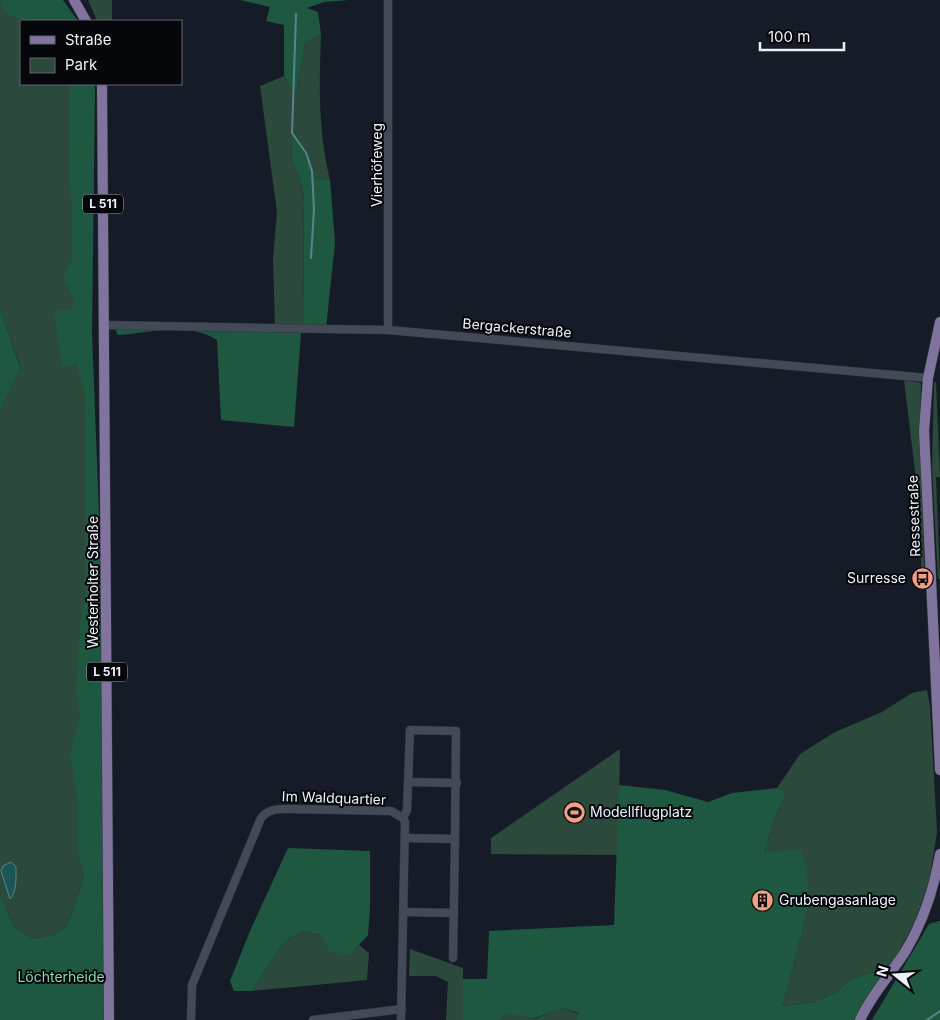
<svg xmlns="http://www.w3.org/2000/svg" width="940" height="1020" font-family="Inter,sans-serif">
<rect width="100%" height="100%" fill="#161c27"/>
<g fill="#2b4a3b">
<path d="M 0,0 L 21,21 L 21,84 L 78,84 L 85,298 L 85,672 L 77,852 L 84,876 L 67,926 L 54,934 L 33,939 L 14,927 L 0,893 L 0,366 L 20,366 L 0,308 Z"/>
<path d="M 88,0 L 112,0 L 112,21 L 97,21 Z"/>
<path d="M 321,34 C 319,83 318,132 330,180 L 315,178 L 303,150 L 291,137 L 292,160 L 302,185 L 304,201 L 303,326 L 275,328 L 273,259 L 277,212 L 260,86 L 284,76 L 296,95 L 305,44 Z"/>
<path d="M 904,380 L 921,383 L 920,450 L 925,580 L 922,583 L 918,496 Z"/>
<path d="M 936,382 L 940,477 L 936,477 L 940,579 L 938,579 L 932,469 L 934,383 Z"/>
<path d="M 927,690 L 930,706 L 937,832 L 929,883 L 916,919 L 893,963 L 877,971 L 851,979 L 837,992 L 814,1002 L 783,1006 L 809,905 L 764,854 L 774,821 L 787,792 L 777,788 L 800,754 L 835,732 L 882,712 L 912,693 Z"/>
<path d="M 620,749 L 618,855 L 491,854 L 491,838 Z"/>
<path d="M 303,931 L 321,935 L 350,955 L 359,945 L 369,953 L 367,980 L 252,991 L 285,941 Z"/>
<path d="M 410,949 L 463,968 L 463,1020 L 446,1020 L 448,982 L 436,976 L 409,976 Z"/>
<path d="M 563,1008 L 578,1014 L 576,1020 L 499,1020 C 514,1005 523,1020 537,1018 C 546,1015 554,1010 563,1008 Z"/>
</g>
<g fill="#1f5840">
<path d="M 0,0 L 63,0 L 78,21 C 54,21 8,30 0,0 Z"/>
<path d="M 240,0 L 349,0 L 324,2 L 307,8 L 318,12 L 321,34 L 305,44 L 296,95 L 284,76 L 284,25 L 266,21 L 270,7 Z"/>
<path d="M 69,84 L 94,84 L 95,88 L 92,333 L 106,695 L 104,1020 L 0,1020 L 0,893 L 14,927 L 33,939 L 54,934 L 67,926 L 84,876 L 77,852 L 78,802 L 70,755 L 80,716 L 76,691 L 81,613 L 85,598 L 85,395 L 77,364 L 62,367 L 54,311 L 71,311 L 75,300 L 63,277 L 72,259 L 72,208 L 69,178 Z"/>
<path d="M 291,136 L 303,150 L 315,178 L 330,180 L 335,243 L 326,328 L 303,326 L 304,201 L 302,185 L 292,160 Z"/>
<path d="M 0,308 L 20,367 L 0,410 Z"/>
<path d="M 113,325 L 301,333 L 294,427 L 221,420 L 217,340 C 188,321 150,333 118,335 Z"/>
<path d="M 619,785 L 665,790 L 708,802 L 732,793 L 777,788 L 787,792 L 774,821 L 764,854 L 800,849 L 807,871 L 809,905 L 783,1006 L 814,1002 L 837,992 L 851,979 L 877,971 L 893,963 L 854,1020 L 576,1020 L 578,1013 L 563,1008 C 555,1010 539,1018 533,1018 C 519,1018 511,1008 499,1020 L 463,1020 L 463,979 L 487,979 L 489,931 L 614,925 Z"/>
<path d="M 288,848 L 370,851 L 370,909 L 368,935 L 350,955 L 329,951 L 321,935 L 303,931 L 285,941 L 252,991 L 234,991 L 230,981 L 250,931 Z"/>
<path d="M 940,921 L 940,1020 L 872,1020 L 929,924 Z"/>
</g>
<path fill="#1b5558" stroke="#5a8489" d="M 11,862 L 16,867 C 16,878 17,891 10,899 L 1,871 L 3,866 Z"/>
<g fill="none" stroke-linecap="round" stroke-linejoin="round">
<g stroke="#5a8489" stroke-width="2">
<path d="M 296,14 L 292,133 L 306,153 L 312,171 L 314,209 L 311,258"/>
<path d="M 927,1020 L 940,1011"/>
</g>
<defs>
<g id="minor">
<path d="M 103,325 L 388,330 L 928,378"/>
<path d="M 388,330 L 388,0"/>
<path d="M 408,782 L 457,783"/>
<path d="M 403,818 L 407,810 L 410,730 L 456,731 L 455,839"/>
<path d="M 406,838 L 455,839 L 453,958"/>
<path d="M 404,912 L 454,913"/>
<path d="M 191,1020 L 192,985 L 261,818 C 269,808 279,809 292,809 L 391,811 L 403,818 L 405,822 L 401,1020"/>
<path d="M 313,1020 L 402,1009"/>
</g>
<g id="major">
<path d="M 74,0 L 86,21"/>
<path d="M 102,84 L 109,1020"/>
<path d="M 940,322 L 928,378 L 924,431 L 940,770"/>
<path d="M 860,1020 C 871,995 890,975 905,952 C 923,922 934,889 940,854"/>
</g>
</defs>
<use href="#minor" stroke="#32363f" stroke-width="9"/>
<use href="#major" stroke="#32363f" stroke-width="11"/>
<use href="#minor" stroke="#434a57" stroke-width="8"/>
<use href="#major" stroke="#80739d" stroke-width="10"/>
</g>
<defs>
<symbol id="bus-disc" viewBox="-11 -11 22 22"><circle r="9.5" fill="#f39f84" stroke="#05070b"/><path d="M-5-6H5V4H4V6H2V4H-2V6H-4V4H-5ZM-3.5-4V0h7V-4ZM-3.5 1.2v1.5H-2V1.2ZM2 1.2v1.5H3.5V1.2Z" fill="#111"/></symbol>
<symbol id="stadium-disc" viewBox="-11 -11 22 22"><circle r="9.5" fill="#f39f84" stroke="#05070b"/><path d="M0-5a6.5 5 0 1 0 0 10a6.5 5 0 1 0 0-10ZM-3.5-1.8h7v3.6h-7Z" fill="#111"/></symbol>
<symbol id="building-disc" viewBox="-11 -11 22 22"><circle r="9.5" fill="#f39f84" stroke="#05070b"/><path d="M-4-6H4V6H1V3H-1V6H-4ZM-2.5-4.3h1.7v1.8h-1.7ZM.8-4.3h1.7v1.8H.8ZM-2.5-1h1.7V.8h-1.7ZM.8-1h1.7V.8H.8Z" fill="#111"/></symbol>
</defs>
<g fill-rule="evenodd">
<use href="#bus-disc" x="910" y="566" width="25" height="25"/>
<use href="#stadium-disc" x="562" y="800" width="25" height="25"/>
<use href="#building-disc" x="750" y="888" width="25" height="25"/>
</g>
<g text-anchor="middle" stroke-width="4" stroke-linejoin="round" paint-order="stroke">
<g fill="#05070b" stroke="#a7acb2" stroke-width="1">
<rect x="83" y="194.5" width="40" height="19" rx="4"/>
<rect x="87" y="662.5" width="40" height="19" rx="4"/>
</g>
<g font-size="12" font-weight="bold" fill="#edf2fa">
<text x="103" y="208">L 511</text>
<text x="107" y="676">L 511</text>
</g>
<g font-size="14" fill="#edf2fa" stroke="#05070b">
<text transform="translate(377 165) rotate(-90)" y="5">Vierhöfeweg</text>
<text transform="translate(517 328) rotate(5)" y="5">Bergackerstraße</text>
<text transform="translate(914 516) rotate(-92)" y="5">Ressestraße</text>
<text transform="translate(93 582) rotate(-90)" y="5">Westerholter Straße</text>
<text transform="translate(334 798) rotate(2)" y="5">Im Waldquartier</text>
</g>
<g font-size="14" fill="#edf2fa" stroke="#05070b" text-anchor="start">
<text x="906" y="583" text-anchor="end">Surresse</text>
<text x="590" y="817">Modellflugplatz</text>
<text x="779" y="905">Grubengasanlage</text>
</g>
<g font-size="14" fill="#82d8af" stroke="#05070b">
<text x="61" y="982">Löchterheide</text>
</g>
</g>
<rect x="20" y="20" width="162" height="65" fill="#05070b" stroke="#62656b"/>
<rect x="30" y="36" width="25" height="8" fill="#80739d" stroke="#62656b"/>
<text x="65" y="45" font-size="15" fill="#edf2fa">Straße</text>
<rect x="30" y="58" width="25" height="15" fill="#2b4a3b" stroke="#62656b"/>
<text x="65" y="70" font-size="15" fill="#edf2fa">Park</text>
<g transform="translate(895 975) rotate(287)" stroke="#05070b" stroke-width="4" paint-order="stroke">
<path d="M0-4L9 19L0 12L-9 19Z" fill="#edf2fa"/>
<text y="-8" font-size="14" font-weight="bold" text-anchor="middle" fill="#edf2fa">N</text>
</g>
<path d="M760 42v8h84v-8" fill="none" stroke="#edf2fa" stroke-width="2.5"/>
<text x="768" y="42" font-size="15" fill="#edf2fa" stroke="#05070b" stroke-width="4" paint-order="stroke">100 m</text>
</svg>
